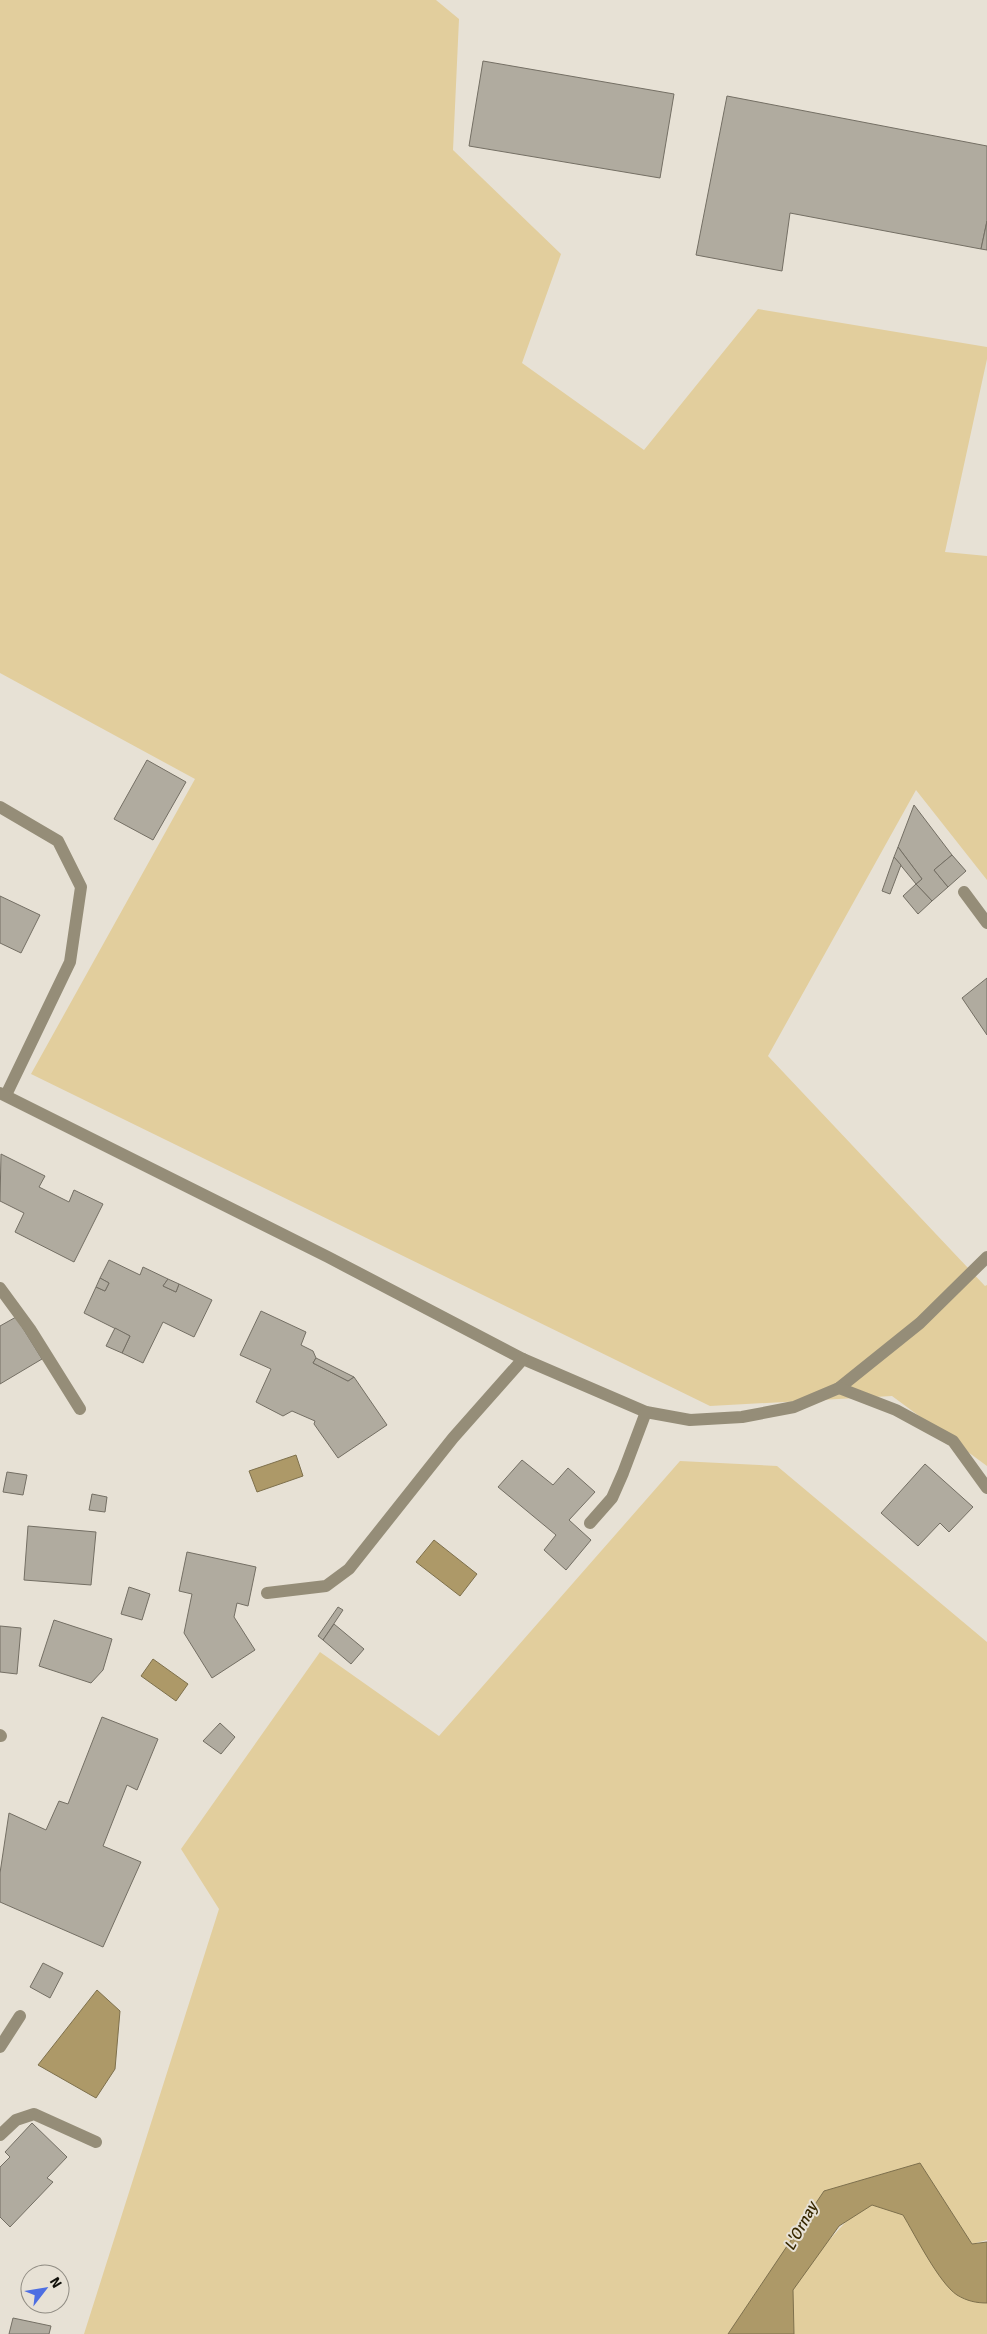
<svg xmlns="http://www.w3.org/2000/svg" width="987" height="2334" font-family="Signika,sans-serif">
<rect width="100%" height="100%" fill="#e7e1d5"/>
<g fill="#e2ce9d">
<path d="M 0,0 L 436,0 L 459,19 L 453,150 L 561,254 L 522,363 L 644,450 L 758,309 L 987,347 L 987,359 L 945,552 L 987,556 L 987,880 L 916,790 L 768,1056 L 985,1286 L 987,1285 L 987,1466 L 892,1396 L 710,1406 L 31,1074 L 195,779 L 0,673 Z"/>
<path d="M 680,1461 L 777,1466 L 987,1642 L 987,2240 L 972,2244 L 920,2163 L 824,2191 L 728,2334 L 84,2334 L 219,1909 L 181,1849 L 320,1652 L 439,1736 Z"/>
<path d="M 881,2183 L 987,2295 L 987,2334 L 758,2334 L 783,2291 Z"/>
</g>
<g fill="#ad9968" stroke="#7e704c">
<path d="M 296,1455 L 303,1476 L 257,1492 L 249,1471 Z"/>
<path d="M 434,1540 L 477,1574 L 460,1596 L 416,1562 Z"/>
<path d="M 153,1659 L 188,1684 L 176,1701 L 141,1676 Z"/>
<path d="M 97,1990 L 120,2011 L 115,2069 L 96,2098 L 38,2065 Z"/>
<path d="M 920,2163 L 972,2244 L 987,2242 L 987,2303 C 976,2303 967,2301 957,2295 C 939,2283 915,2235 903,2215 L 872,2205 L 839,2226 L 793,2290 L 794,2334 L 728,2334 L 824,2191 Z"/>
</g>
<g fill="#b0ab9f" stroke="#746f64">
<path d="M 483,61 L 674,94 L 660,178 L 469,146 Z"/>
<path d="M 727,96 L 987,146 L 987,221 L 981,249 L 790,213 L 782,271 L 696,255 Z"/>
<path d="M 987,221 L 987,250 L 981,249 Z"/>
<path d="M 147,760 L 186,782 L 153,840 L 114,819 Z"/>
<path d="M 914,805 L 952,855 L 934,870 L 948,887 L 932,901 L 916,884 L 922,879 L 898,847 Z"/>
<path d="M 898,847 L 922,879 L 916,884 L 894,857 Z"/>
<path d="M 952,855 L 966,871 L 948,887 L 934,870 Z"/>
<path d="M 894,857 L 901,865 L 890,894 L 882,891 Z"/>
<path d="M 916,884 L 932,901 L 918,914 L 903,896 Z"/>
<path d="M 0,896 L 40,915 L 21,953 L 0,943 Z"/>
<path d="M 987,978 L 987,1035 L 962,998 Z"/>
<path d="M 1,1154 L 45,1176 L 39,1187 L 69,1202 L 74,1190 L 103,1204 L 74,1262 L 15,1232 L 24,1213 L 0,1201 Z"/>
<path d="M 109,1260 L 140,1275 L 143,1267 L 168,1279 L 163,1286 L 176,1292 L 179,1284 L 212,1300 L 194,1337 L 163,1322 L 143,1363 L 122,1353 L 130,1336 L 84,1313 L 96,1287 L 105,1291 L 109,1283 L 100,1278 Z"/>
<path d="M 100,1278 L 109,1283 L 105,1291 L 96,1287 Z"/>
<path d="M 168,1279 L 179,1284 L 176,1292 L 163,1286 Z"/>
<path d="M 261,1311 L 306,1332 L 301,1345 L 313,1351 L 316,1358 L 313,1363 L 348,1381 L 354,1377 L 387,1425 L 338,1458 L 314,1424 L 315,1421 L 292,1411 L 283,1416 L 256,1402 L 271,1369 L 240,1355 Z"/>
<path d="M 16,1317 L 42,1359 L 0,1384 L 0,1326 Z"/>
<path d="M 115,1328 L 130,1336 L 122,1353 L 106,1346 Z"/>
<path d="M 316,1358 L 354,1377 L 348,1381 L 313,1363 Z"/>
<path d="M 522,1460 L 553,1485 L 568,1468 L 595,1492 L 569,1520 L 591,1540 L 566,1570 L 544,1550 L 556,1535 L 498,1487 Z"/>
<path d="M 925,1464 L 973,1507 L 949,1532 L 940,1523 L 918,1546 L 881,1513 Z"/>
<path d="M 7,1472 L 27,1475 L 23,1495 L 3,1492 Z"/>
<path d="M 92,1494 L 107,1497 L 105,1512 L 89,1510 Z"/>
<path d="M 28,1526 L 96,1532 L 91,1585 L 24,1580 Z"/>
<path d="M 187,1552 L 256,1567 L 248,1606 L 237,1603 L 234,1617 L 255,1650 L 212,1678 L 184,1633 L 192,1594 L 179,1591 Z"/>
<path d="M 129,1587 L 150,1594 L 142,1620 L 121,1614 Z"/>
<path d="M 338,1607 L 343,1610 L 323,1640 L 318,1636 Z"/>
<path d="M 54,1620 L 112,1639 L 103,1670 L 91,1683 L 39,1666 Z"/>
<path d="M 334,1624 L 364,1649 L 351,1664 L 323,1640 Z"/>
<path d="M 0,1626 L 21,1628 L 17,1674 L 0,1672 Z"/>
<path d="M 102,1717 L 158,1739 L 137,1790 L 127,1785 L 103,1846 L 141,1862 L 103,1947 L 0,1902 L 0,1873 L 9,1813 L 46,1830 L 59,1801 L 68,1804 Z"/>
<path d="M 220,1723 L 235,1737 L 221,1754 L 203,1741 Z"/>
<path d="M 43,1963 L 63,1973 L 50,1998 L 30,1987 Z"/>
<path d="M 32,2123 L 67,2157 L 47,2178 L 53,2182 L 10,2227 L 0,2217 L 0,2167 L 10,2157 L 5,2152 Z"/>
<path d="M 13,2318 L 51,2326 L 49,2334 L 9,2334 Z"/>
</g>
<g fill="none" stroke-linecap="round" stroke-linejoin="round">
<g stroke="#958d78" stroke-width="12">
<path d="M 0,807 L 58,841 L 81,887 L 70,962 L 6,1095"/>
<path d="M 964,892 L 987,923"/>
<path d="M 0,1093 L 328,1257 L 523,1359 L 646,1412 L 690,1420 L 742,1417 L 794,1407 L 839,1388 L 920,1323 L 987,1257"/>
<path d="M 0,1288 L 30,1329 L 80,1409"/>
<path d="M 839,1388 L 896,1410 L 953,1441 L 987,1488"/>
<path d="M 590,1523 L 612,1498 L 623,1473 L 646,1412"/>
<path d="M 267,1593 L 326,1586 L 349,1569 L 453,1438 L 523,1359"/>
<path d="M 0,1735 L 1,1736"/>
<path d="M 0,2047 L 20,2016"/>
<path d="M 0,2135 L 16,2120 L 34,2114 L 96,2142"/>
</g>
</g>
<g text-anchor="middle" stroke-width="4" stroke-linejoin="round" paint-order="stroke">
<g font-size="16" font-style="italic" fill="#372800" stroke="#e7e1d5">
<text transform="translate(800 2226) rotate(-62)" y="6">L'Ornay</text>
</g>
</g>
<g transform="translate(45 2289) rotate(59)"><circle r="24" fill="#e7e1d5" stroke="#918d84"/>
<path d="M0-4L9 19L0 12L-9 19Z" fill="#4d6ee2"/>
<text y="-8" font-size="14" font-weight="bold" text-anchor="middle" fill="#11100b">N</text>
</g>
</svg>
